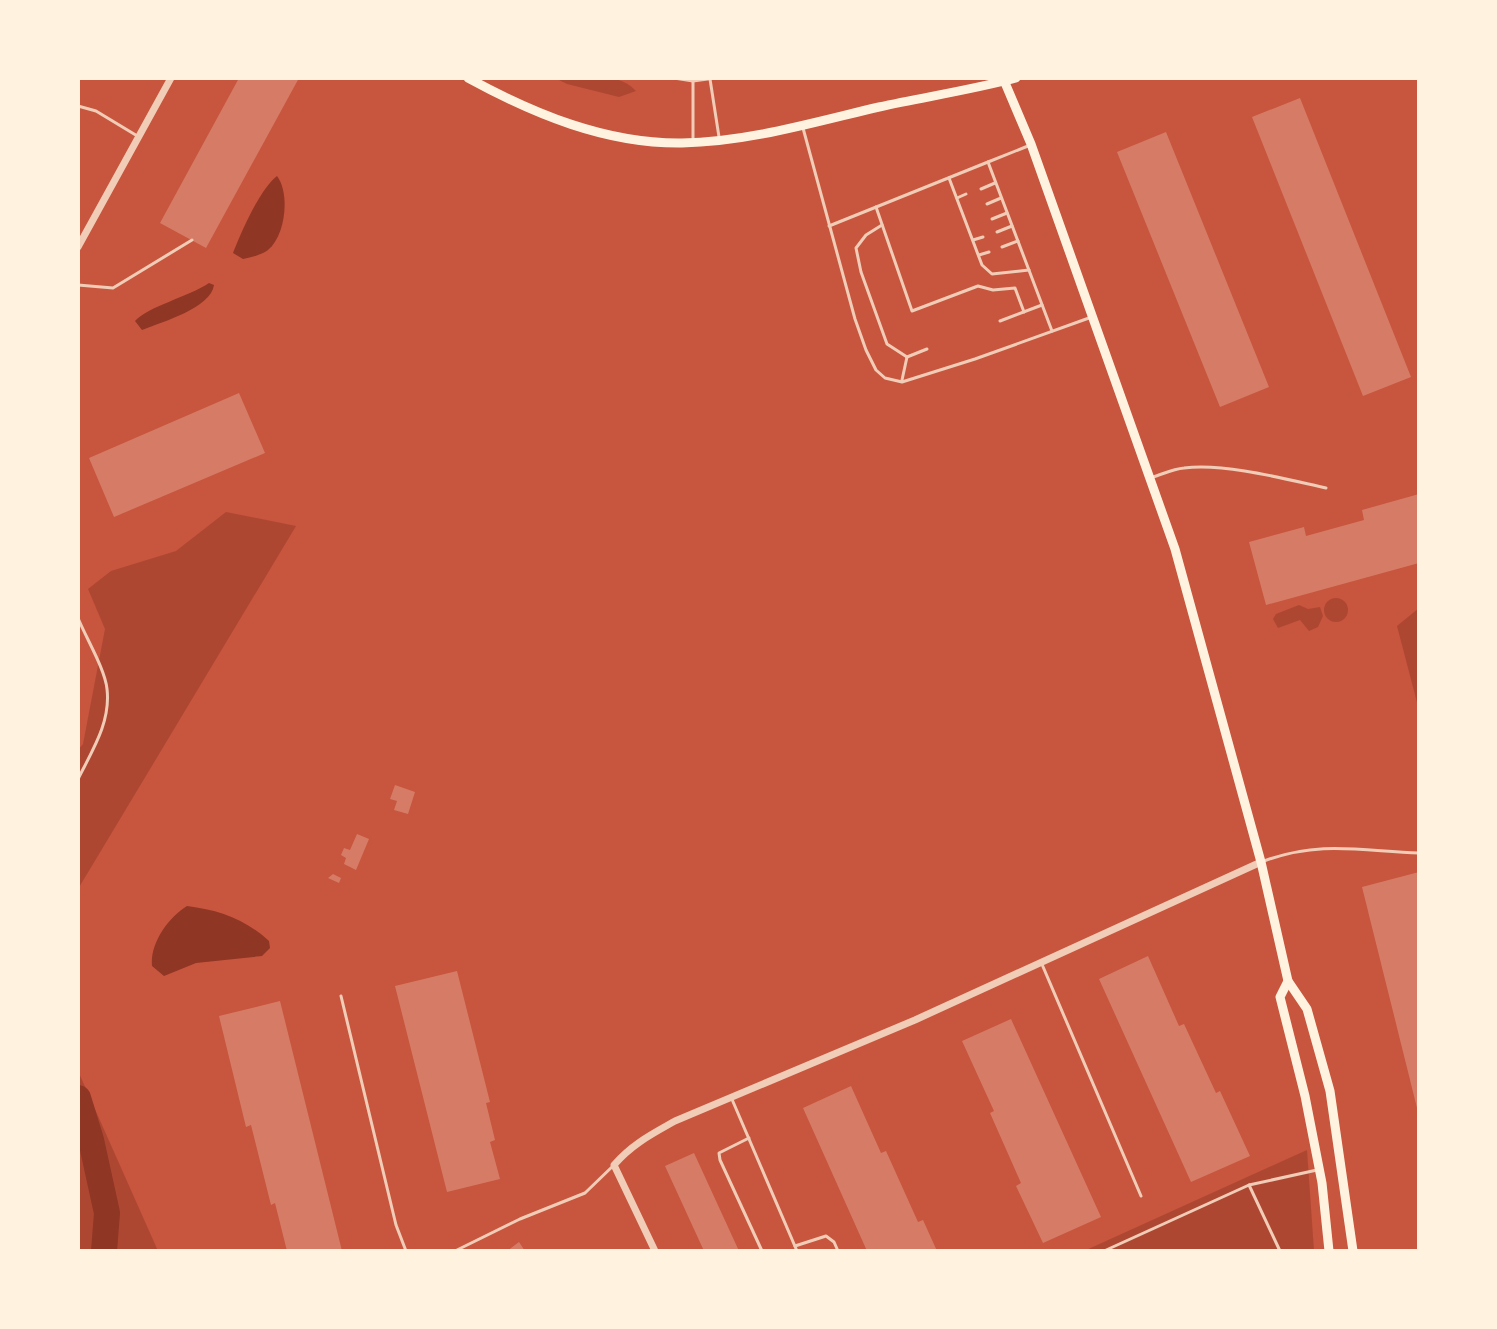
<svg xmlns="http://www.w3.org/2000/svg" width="1497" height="1329" font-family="Lato,sans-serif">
<rect width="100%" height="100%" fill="#c8553d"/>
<g fill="#ae4732">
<path d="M 555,78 C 580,78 618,70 636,91 L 619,97 L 567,84 Z"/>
<path d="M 226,512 L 296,526 L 78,889 L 78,750 L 83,744 L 105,629 L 88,589 L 111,571 L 176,551 Z"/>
<circle cx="1336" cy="610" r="12"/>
<path d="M 1299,605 L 1308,609 L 1320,607 L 1323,616 L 1318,627 L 1309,631 L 1300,620 L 1278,628 L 1273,619 L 1276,614 Z"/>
<path d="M 1419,608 L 1419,710 L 1397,626 Z"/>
<path d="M 78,1071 L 158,1251 L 78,1251 Z"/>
<path d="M 1307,1150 L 1314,1251 L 1084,1251 Z"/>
</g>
<g fill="#8f3625">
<path d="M 277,176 C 290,193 286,235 268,250 C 261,255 252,257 243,259 L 233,253 C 241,232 260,189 277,176 Z"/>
<path d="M 209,283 L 214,285 C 211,308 162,322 142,330 L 135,321 C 147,307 190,296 209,283 Z"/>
<path d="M 187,906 C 219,910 245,919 269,941 L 270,948 L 262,956 L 196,963 L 164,976 L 152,966 C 150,943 168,918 187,906 Z"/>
</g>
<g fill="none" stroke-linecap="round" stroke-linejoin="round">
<path stroke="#8f3625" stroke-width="26" d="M 78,1098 L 91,1140 L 107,1213 L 104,1251"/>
</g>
<g fill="#d67c66">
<path d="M 239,78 L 299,78 L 206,248 L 160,223 Z"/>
<path d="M 1300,98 L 1411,377 L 1363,396 L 1252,117 Z"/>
<path d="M 1166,132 L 1269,387 L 1220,407 L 1117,152 Z"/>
<path d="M 239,393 L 265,453 L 114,517 L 89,458 Z"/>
<path d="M 1419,494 L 1419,563 L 1266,605 L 1249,542 L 1304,527 L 1306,536 L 1364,520 L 1362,510 Z"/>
<path d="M 395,785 L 415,792 L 408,814 L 394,810 L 397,801 L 390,799 Z"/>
<path d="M 357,834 L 369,839 L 356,870 L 344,864 L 346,858 L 341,855 L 344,848 L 350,850 Z"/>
<path d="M 1419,872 L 1419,1112 L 1418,1112 L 1362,887 Z"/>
<path d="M 333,874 L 341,878 L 339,883 L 328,878 Z"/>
<path d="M 1148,956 L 1179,1026 L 1184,1024 L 1216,1093 L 1220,1091 L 1250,1156 L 1191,1182 L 1099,979 Z"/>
<path d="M 457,971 L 490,1102 L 486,1103 L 495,1140 L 490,1142 L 500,1179 L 447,1192 L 395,986 Z"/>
<path d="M 280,1001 L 342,1251 L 287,1251 L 275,1203 L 271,1205 L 251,1125 L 246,1127 L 219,1016 Z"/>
<path d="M 1011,1019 L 1101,1217 L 1043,1243 L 1016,1186 L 1021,1183 L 990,1113 L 994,1111 L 962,1041 Z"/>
<path d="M 851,1086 L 881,1153 L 886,1151 L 918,1222 L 923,1220 L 937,1251 L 867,1251 L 803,1108 Z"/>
<path d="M 694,1153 L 739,1251 L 704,1251 L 665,1166 Z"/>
<path d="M 519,1242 L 525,1251 L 507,1251 Z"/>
</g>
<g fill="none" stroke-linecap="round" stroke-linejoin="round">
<g stroke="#f1ccb7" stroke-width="3">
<path d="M 674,78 L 693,81 L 715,78"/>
<path d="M 710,79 L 719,137"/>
<path d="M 78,106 L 96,111 L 139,137"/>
<path d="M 803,128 L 855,319 L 866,350 L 876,370 L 885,378 L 902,382 L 975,359 L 1089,318"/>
<path d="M 693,141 L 693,81"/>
<path d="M 1028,146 L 988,162 L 1052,331"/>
<path d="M 949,178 L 982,265 L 992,274 L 1029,270"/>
<path d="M 981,189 L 995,183"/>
<path d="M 957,198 L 966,194"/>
<path d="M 987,204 L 1001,198"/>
<path d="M 876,207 L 912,311 L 978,286 L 993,290 L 1015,288 L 1024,312"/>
<path d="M 992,219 L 1007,213"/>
<path d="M 882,225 L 866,235 L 856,248 L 861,272 L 887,344 L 907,357"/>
<path d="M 829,226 L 988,162"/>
<path d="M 997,232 L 1012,226"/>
<path d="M 973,240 L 983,237"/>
<path d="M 1002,247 L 1018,241"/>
<path d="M 979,255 L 989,252"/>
<path d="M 78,285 L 113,288 L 192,240"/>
<path d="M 1000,321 L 1042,305"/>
<path d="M 907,357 L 927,349"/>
<path d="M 902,380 L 907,357"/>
<path d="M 1153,477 C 1163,474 1173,469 1184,468 C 1226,463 1285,479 1326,488"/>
<path d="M 78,618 C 86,638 105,669 107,689 C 111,722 92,751 78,779"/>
<path d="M 1264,861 C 1320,840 1362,851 1419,853"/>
<path d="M 1041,962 L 1141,1196"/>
<path d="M 341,996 L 396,1225 L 406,1251"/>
<path d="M 731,1097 L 797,1251"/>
<path d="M 749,1138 L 719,1153 L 720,1160 L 762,1251"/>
<path d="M 1249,1185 L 1280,1251"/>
<path d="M 795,1246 L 826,1236 L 834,1242 L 838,1251"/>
<path d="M 455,1251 L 520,1219 L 585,1193 L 614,1165"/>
<path d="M 1104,1251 L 1249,1185 L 1317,1170"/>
</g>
<g stroke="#f1ccb7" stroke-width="7">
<path d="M 78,247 L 171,78"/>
<path d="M 655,1251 L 614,1165 C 632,1144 652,1134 675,1121 L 915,1020 L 1261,862"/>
</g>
<g stroke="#fff3e0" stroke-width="9">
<path d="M 468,78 C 534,114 606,144 682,143 C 748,142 815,122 879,107 C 924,97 971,90 1016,78"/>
<path d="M 1003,78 L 1031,144 L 1175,549 L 1261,862 L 1288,981 L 1307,1009 L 1330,1091 L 1353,1251"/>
<path d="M 1288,981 L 1280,997 L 1305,1096 L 1322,1183 L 1329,1251"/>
</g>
</g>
<rect width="1497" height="1329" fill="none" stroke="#fff3e0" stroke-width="160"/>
</svg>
